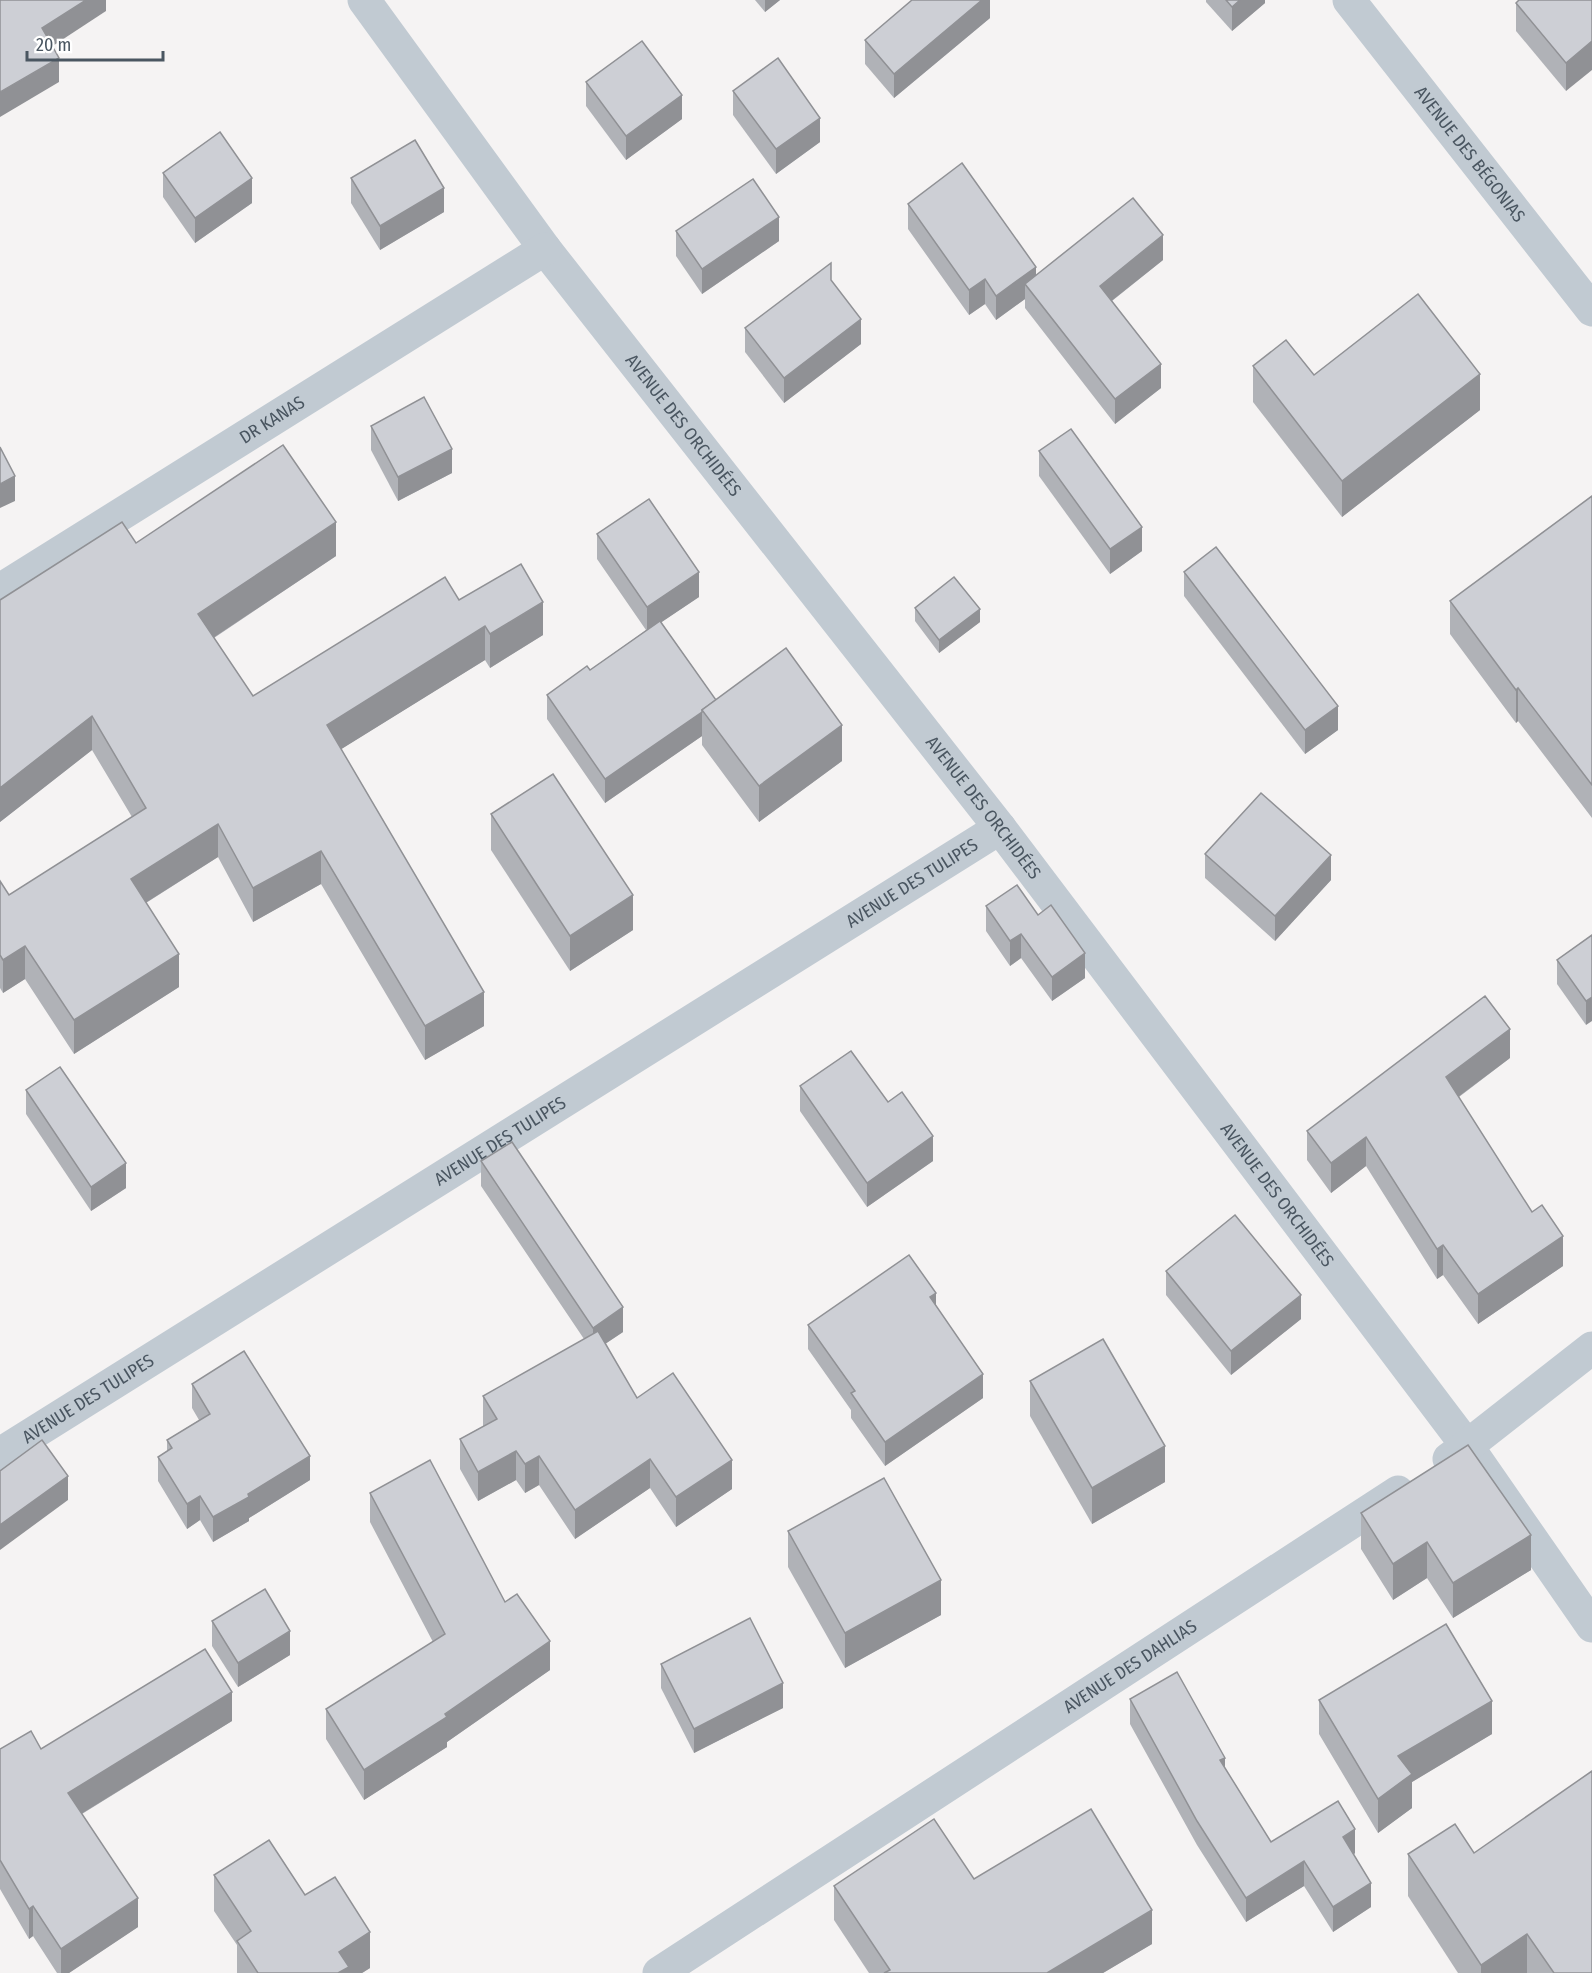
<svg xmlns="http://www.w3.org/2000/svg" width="1592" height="1973" font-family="'Fira Sans Condensed',sans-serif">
<rect width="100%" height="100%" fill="#f5f3f3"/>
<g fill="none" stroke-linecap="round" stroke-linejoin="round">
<g stroke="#c1cad2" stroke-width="33">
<path id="s1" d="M 364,0 L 545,249 L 1000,828 L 1467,1446 L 1592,1626"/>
<path id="s2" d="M 1349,0 L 1592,310"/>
<path id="s3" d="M 0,590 L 545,249"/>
<path id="s4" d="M 0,1454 L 1000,828"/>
<path d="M 1449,1459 L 1467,1446 L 1592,1348"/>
<path id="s5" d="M 659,1973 L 1398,1492"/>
</g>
</g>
<g fill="#b0b2b7">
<path d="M 755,0 L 780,0 L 765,12 Z"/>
<path d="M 990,0 L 990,18 L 894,98 L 865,64 L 865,40 Z"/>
<path d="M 1206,0 L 1265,0 L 1265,3 L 1232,31 L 1206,2 Z"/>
<path d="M 1592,0 L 1566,91 L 1516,31 L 1516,3 Z"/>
<path d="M 586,82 L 682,119 L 626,160 L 586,106 Z"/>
<path d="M 733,91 L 820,142 L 776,174 L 733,115 Z"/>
<path d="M 163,173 L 252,203 L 195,243 L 163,197 Z"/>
<path d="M 351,178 L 444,212 L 380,250 L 351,203 Z"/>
<path d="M 908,204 L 1036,275 L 1163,260 L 1112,301 L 1161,388 L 1115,424 L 1025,308 L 1025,299 L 996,320 L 985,304 L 969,315 L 908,229 Z"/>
<path d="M 676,231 L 779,241 L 702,294 L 676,256 Z"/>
<path d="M 831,280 L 861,344 L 784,403 L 745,352 L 745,328 Z"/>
<path d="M 1253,366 L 1314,375 L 1480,410 L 1342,517 L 1253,402 Z"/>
<path d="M 371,426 L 452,473 L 398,501 L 371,450 Z"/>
<path d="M 1039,451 L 1142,551 L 1110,574 L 1039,476 Z"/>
<path d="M 1592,496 L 1592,818 L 1518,721 L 1516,723 L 1450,634 L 1450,601 Z"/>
<path d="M 597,534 L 699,597 L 661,622 L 716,700 L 842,761 L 759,822 L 702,745 L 702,736 L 605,803 L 547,719 L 547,695 L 590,670 L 646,630 L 597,559 Z"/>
<path d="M 136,543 L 336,556 L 214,638 L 253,696 L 459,600 L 543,635 L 490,668 L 485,660 L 341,749 L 484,1026 L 425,1060 L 321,884 L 253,922 L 218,857 L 146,903 L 179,987 L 74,1054 L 25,979 L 3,993 L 0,988 L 0,881 L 9,895 L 132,817 L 92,750 L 0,822 L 0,600 Z"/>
<path d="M 1184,572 L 1338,730 L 1305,754 L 1184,596 Z"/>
<path d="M 915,608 L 980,622 L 939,653 L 915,621 Z"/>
<path d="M 491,814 L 633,930 L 570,971 L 491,850 Z"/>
<path d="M 1205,854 L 1331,880 L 1275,941 L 1205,878 Z"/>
<path d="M 986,906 L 1038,915 L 1085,978 L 1052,1001 L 1021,958 L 1010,966 L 986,931 Z"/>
<path d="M 1592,935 L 1586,1025 L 1557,984 L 1557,960 Z"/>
<path d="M 1510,1058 L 1459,1097 L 1563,1266 L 1478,1324 L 1443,1275 L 1437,1279 L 1366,1166 L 1331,1193 L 1307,1160 L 1307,1131 Z"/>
<path d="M 800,1086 L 888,1102 L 933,1161 L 867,1207 L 800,1111 Z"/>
<path d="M 26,1090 L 126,1188 L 91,1211 L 26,1114 Z"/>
<path d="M 481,1161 L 623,1332 L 605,1344 L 637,1398 L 732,1489 L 676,1527 L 650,1488 L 575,1539 L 539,1485 L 525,1493 L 516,1480 L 478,1501 L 460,1469 L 460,1439 L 483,1426 L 483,1396 L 584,1339 L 481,1186 Z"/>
<path d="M 1166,1271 L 1301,1319 L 1231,1375 L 1166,1295 Z"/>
<path d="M 936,1307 L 983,1398 L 885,1466 L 851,1418 L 851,1410 L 808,1349 L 808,1325 Z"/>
<path d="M 1030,1381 L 1165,1482 L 1092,1524 L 1030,1416 Z"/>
<path d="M 192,1384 L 310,1480 L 249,1518 L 249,1521 L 213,1542 L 200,1520 L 187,1529 L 158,1481 L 158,1457 L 167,1451 L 167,1440 L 199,1420 L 192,1408 Z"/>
<path d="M 370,1493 L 505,1602 L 550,1670 L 447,1742 L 447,1747 L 364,1800 L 326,1739 L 326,1709 L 433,1642 L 370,1522 Z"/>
<path d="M 1361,1513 L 1531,1570 L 1453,1618 L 1427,1578 L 1393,1600 L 1361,1549 Z"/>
<path d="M 788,1531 L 941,1615 L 845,1668 L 788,1567 Z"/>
<path d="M 212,1621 L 290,1655 L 238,1687 L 212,1646 Z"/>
<path d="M 661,1664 L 783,1708 L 694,1753 L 661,1688 Z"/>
<path d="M 1130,1699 L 1225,1768 L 1271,1842 L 1355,1853 L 1354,1855 L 1371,1907 L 1333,1932 L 1304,1886 L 1246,1922 L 1197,1845 L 1130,1724 Z"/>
<path d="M 1319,1700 L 1492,1734 L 1412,1782 L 1412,1808 L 1378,1833 L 1319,1734 Z"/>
<path d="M 232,1721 L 82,1814 L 138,1927 L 69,1973 L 57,1973 L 33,1936 L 29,1939 L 0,1889 L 0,1749 L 41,1749 Z"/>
<path d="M 1474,1853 L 1592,1973 L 1458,1973 L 1408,1896 L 1408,1854 Z"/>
<path d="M 214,1875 L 305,1895 L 370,1968 L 362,1973 L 237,1973 L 237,1945 L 214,1911 Z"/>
<path d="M 974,1879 L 1152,1944 L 1103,1973 L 869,1973 L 834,1920 L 834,1886 Z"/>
</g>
<g fill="#909195">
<path d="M 86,0 L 106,0 L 106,11 L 42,53 L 42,28 Z"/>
<path d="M 765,0 L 780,0 L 765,12 Z"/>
<path d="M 982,0 L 990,0 L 990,18 L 894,98 L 894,74 Z"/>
<path d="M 1240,0 L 1265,0 L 1265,3 L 1232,31 L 1232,7 Z"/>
<path d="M 1592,41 L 1592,70 L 1566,91 L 1566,63 Z"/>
<path d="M 59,58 L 59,82 L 0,117 L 0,92 Z"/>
<path d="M 682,95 L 682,119 L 626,160 L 626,136 Z"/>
<path d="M 820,118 L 820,142 L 776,174 L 776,149 Z"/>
<path d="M 252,178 L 252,203 L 195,243 L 195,218 Z"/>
<path d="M 444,188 L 444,212 L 380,250 L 380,226 Z"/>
<path d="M 779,217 L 779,241 L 702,294 L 702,269 Z"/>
<path d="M 1163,235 L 1163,260 L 1100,310 L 1100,286 Z"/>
<path d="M 1036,267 L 1036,292 L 1025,284 L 1025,299 L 996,320 L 996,296 Z"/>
<path d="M 985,279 L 985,304 L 969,315 L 969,290 Z"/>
<path d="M 861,319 L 861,344 L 784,403 L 784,378 Z"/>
<path d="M 1161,364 L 1161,388 L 1115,424 L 1115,399 Z"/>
<path d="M 1480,374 L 1480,410 L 1342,517 L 1342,481 Z"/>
<path d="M 452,449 L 452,473 L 398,501 L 398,477 Z"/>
<path d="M 15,476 L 15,501 L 0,508 L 0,484 Z"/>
<path d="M 336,522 L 336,556 L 198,648 L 198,614 Z"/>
<path d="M 1142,527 L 1142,551 L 1110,574 L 1110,549 Z"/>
<path d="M 699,572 L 699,597 L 647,632 L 647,607 Z"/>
<path d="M 543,602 L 543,635 L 490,668 L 490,634 Z"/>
<path d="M 980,609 L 980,622 L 939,653 L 939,640 Z"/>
<path d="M 485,626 L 485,660 L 327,758 L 327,725 Z"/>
<path d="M 1518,688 L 1518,721 L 1516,723 L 1516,690 Z"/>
<path d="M 1338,706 L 1338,730 L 1305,754 L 1305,730 Z"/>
<path d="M 702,712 L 702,736 L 605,803 L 605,779 Z"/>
<path d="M 92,716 L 92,750 L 0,822 L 0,788 Z"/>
<path d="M 842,725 L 842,761 L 759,822 L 759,786 Z"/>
<path d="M 218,824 L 218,857 L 131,912 L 131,879 Z"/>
<path d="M 321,851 L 321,884 L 253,922 L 253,888 Z"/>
<path d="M 1331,855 L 1331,880 L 1275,941 L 1275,916 Z"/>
<path d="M 633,895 L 633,930 L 570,971 L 570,936 Z"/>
<path d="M 1021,934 L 1021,958 L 1010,966 L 1010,941 Z"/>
<path d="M 25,946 L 25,979 L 3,993 L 3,960 Z"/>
<path d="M 1085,953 L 1085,978 L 1052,1001 L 1052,977 Z"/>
<path d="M 179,954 L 179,987 L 74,1054 L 74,1020 Z"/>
<path d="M 484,992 L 484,1026 L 425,1060 L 425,1026 Z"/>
<path d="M 1592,997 L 1592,1021 L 1586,1025 L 1586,1001 Z"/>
<path d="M 1510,1029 L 1510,1058 L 1446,1106 L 1446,1077 Z"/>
<path d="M 933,1136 L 933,1161 L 867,1207 L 867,1183 Z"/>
<path d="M 1366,1137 L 1366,1166 L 1331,1193 L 1331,1163 Z"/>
<path d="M 126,1163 L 126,1188 L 91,1211 L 91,1187 Z"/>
<path d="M 1563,1236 L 1563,1266 L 1478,1324 L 1478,1294 Z"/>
<path d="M 1443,1245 L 1443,1275 L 1437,1279 L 1437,1249 Z"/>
<path d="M 936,1293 L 936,1317 L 930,1297 Z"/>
<path d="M 1301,1295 L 1301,1319 L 1231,1375 L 1231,1351 Z"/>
<path d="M 623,1307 L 623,1332 L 593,1352 L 593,1328 Z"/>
<path d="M 983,1374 L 983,1398 L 885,1466 L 885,1442 Z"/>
<path d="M 1165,1446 L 1165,1482 L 1092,1524 L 1092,1488 Z"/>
<path d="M 516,1451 L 516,1480 L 478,1501 L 478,1472 Z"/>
<path d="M 310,1456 L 310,1480 L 249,1518 L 249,1521 L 213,1542 L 213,1517 L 248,1494 Z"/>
<path d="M 539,1456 L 539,1485 L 525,1493 L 525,1464 Z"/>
<path d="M 650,1459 L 650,1488 L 575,1539 L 575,1510 Z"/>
<path d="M 732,1460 L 732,1489 L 676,1527 L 676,1497 Z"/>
<path d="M 68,1476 L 68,1500 L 0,1550 L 0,1525 Z"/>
<path d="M 200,1496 L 200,1520 L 187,1529 L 187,1504 Z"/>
<path d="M 1531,1535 L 1531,1570 L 1453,1618 L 1453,1583 Z"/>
<path d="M 1427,1542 L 1427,1578 L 1393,1600 L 1393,1564 Z"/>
<path d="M 941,1580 L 941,1615 L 845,1668 L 845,1633 Z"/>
<path d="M 290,1631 L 290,1655 L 238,1687 L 238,1663 Z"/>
<path d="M 550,1641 L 550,1670 L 447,1742 L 447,1747 L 364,1800 L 364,1770 Z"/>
<path d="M 783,1683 L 783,1708 L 694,1753 L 694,1729 Z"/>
<path d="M 232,1692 L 232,1721 L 68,1822 L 68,1793 Z"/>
<path d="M 1492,1701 L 1492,1734 L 1412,1782 L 1412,1808 L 1378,1833 L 1378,1799 L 1398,1756 Z"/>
<path d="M 1225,1758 L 1225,1782 L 1220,1760 Z"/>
<path d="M 1355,1829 L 1355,1853 L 1343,1862 L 1343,1837 Z"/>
<path d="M 1304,1861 L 1304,1886 L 1246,1922 L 1246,1898 Z"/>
<path d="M 1371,1883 L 1371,1907 L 1333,1932 L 1333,1907 Z"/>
<path d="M 138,1898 L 138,1927 L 69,1973 L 61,1973 L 61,1949 Z"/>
<path d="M 33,1906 L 33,1936 L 29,1939 L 29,1909 Z"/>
<path d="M 1152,1910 L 1152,1944 L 1103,1973 L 1047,1973 Z"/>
<path d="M 370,1932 L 370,1968 L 362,1973 L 338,1973 L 339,1952 Z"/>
<path d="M 1527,1934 L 1527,1973 L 1481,1973 L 1481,1965 Z"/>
</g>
<g fill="#cdcfd5" stroke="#909195" stroke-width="1.5">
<path d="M 0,0 L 86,0 L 42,28 L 59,58 L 0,92 Z"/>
<path d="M 912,0 L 982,0 L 894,74 L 865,40 Z"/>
<path d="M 1226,0 L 1240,0 L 1232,7 Z"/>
<path d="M 1519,0 L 1592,0 L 1592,41 L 1566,63 L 1516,3 Z"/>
<path d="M 642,41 L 682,95 L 626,136 L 586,82 Z"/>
<path d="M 778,58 L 820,118 L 776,149 L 733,91 Z"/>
<path d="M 220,132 L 252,178 L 195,218 L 163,173 Z"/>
<path d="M 415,140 L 444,188 L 380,226 L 351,178 Z"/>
<path d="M 962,163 L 1036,267 L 996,296 L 985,279 L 969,290 L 908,204 Z"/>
<path d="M 753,179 L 779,217 L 702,269 L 676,231 Z"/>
<path d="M 1133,198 L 1163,235 L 1100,286 L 1161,364 L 1115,399 L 1025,284 Z"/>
<path d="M 831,263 L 831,280 L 861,319 L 784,378 L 745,328 Z"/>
<path d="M 1418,294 L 1480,374 L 1342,481 L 1253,366 L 1286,340 L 1314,375 Z"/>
<path d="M 424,397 L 452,449 L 398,477 L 371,426 Z"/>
<path d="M 1071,429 L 1142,527 L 1110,549 L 1039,451 Z"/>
<path d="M 283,445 L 336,522 L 198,614 L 253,696 L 445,577 L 459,600 L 521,564 L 543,602 L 490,634 L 485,626 L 327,725 L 484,992 L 425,1026 L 321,851 L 253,888 L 218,824 L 131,879 L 179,954 L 74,1020 L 25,946 L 3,960 L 0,955 L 0,881 L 9,895 L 146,808 L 92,716 L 0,788 L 0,600 L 122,522 L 136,543 Z"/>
<path d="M 0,447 L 15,476 L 0,484 Z"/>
<path d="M 1592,496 L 1592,785 L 1518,688 L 1516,690 L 1450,601 Z"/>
<path d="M 649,499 L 699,572 L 647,607 L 597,534 Z"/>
<path d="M 1216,547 L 1338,706 L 1305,730 L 1184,572 Z"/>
<path d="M 954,577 L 980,609 L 939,640 L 915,608 Z"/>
<path d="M 660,621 L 716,700 L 702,710 L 702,712 L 605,779 L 547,695 L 587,666 L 590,670 Z"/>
<path d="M 786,648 L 842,725 L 759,786 L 702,710 Z"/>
<path d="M 553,774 L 633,895 L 570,936 L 491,814 Z"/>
<path d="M 1261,793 L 1331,855 L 1275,916 L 1205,854 Z"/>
<path d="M 1017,885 L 1038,915 L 1051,905 L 1085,953 L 1052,977 L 1021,934 L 1010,941 L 986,906 Z"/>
<path d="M 1592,935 L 1592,997 L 1586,1001 L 1557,960 Z"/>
<path d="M 1485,996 L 1510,1029 L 1446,1077 L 1532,1212 L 1542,1205 L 1563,1236 L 1478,1294 L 1443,1245 L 1437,1249 L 1366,1137 L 1331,1163 L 1307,1131 Z"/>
<path d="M 851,1051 L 888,1102 L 902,1092 L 933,1136 L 867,1183 L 800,1086 Z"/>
<path d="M 60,1067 L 126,1163 L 91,1187 L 26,1090 Z"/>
<path d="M 512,1142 L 623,1307 L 593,1328 L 481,1161 Z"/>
<path d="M 1235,1215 L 1301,1295 L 1231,1351 L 1166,1271 Z"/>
<path d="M 909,1255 L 936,1293 L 930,1297 L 983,1374 L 885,1442 L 851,1393 L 855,1391 L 808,1325 Z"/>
<path d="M 598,1331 L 637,1398 L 673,1373 L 732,1460 L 676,1497 L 650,1459 L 575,1510 L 539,1456 L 525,1464 L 516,1451 L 478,1472 L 460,1439 L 497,1419 L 483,1396 Z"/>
<path d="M 1103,1339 L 1165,1446 L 1092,1488 L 1030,1381 Z"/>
<path d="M 244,1351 L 310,1456 L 248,1494 L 249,1497 L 213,1517 L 200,1496 L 187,1504 L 158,1457 L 172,1448 L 167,1440 L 210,1414 L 192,1384 Z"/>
<path d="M 42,1440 L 68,1476 L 0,1525 L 0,1471 Z"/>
<path d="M 1468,1445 L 1531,1535 L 1453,1583 L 1427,1542 L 1393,1564 L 1361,1513 Z"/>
<path d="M 430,1460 L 505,1602 L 517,1594 L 550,1641 L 445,1714 L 447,1717 L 364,1770 L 326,1709 L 445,1634 L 370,1493 Z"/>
<path d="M 884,1478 L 941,1580 L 845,1633 L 788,1531 Z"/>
<path d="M 265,1589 L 290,1631 L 238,1663 L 212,1621 Z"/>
<path d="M 750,1618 L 783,1683 L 694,1729 L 661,1664 Z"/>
<path d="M 1446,1624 L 1492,1701 L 1398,1756 L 1412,1774 L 1378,1799 L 1319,1700 Z"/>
<path d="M 205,1649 L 232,1692 L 68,1793 L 138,1898 L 61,1949 L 33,1906 L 29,1909 L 0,1860 L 0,1749 L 31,1731 L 41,1749 Z"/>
<path d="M 1177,1672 L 1225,1758 L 1220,1760 L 1271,1842 L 1338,1801 L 1355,1829 L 1343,1837 L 1371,1883 L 1333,1907 L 1304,1861 L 1246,1898 L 1197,1821 L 1130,1699 Z"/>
<path d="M 1592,1771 L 1592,1973 L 1554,1973 L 1527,1934 L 1481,1965 L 1408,1854 L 1455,1824 L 1474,1853 Z"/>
<path d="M 1091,1809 L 1152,1910 L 1047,1973 L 884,1973 L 890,1970 L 834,1886 L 934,1819 L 974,1879 Z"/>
<path d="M 269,1840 L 305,1895 L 335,1877 L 370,1932 L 339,1952 L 349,1967 L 338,1973 L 258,1973 L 237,1941 L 251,1931 L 214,1875 Z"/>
</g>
<g text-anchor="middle" stroke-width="6" stroke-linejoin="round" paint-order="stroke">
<g font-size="18" fill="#4a5661" stroke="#fff">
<text dy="6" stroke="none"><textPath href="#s2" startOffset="196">AVENUE DES BÉGONIAS</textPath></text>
<text dy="6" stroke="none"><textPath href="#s3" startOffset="321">DR KANAS</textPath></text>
<text dy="6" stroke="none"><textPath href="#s1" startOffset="532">AVENUE DES ORCHIDÉES</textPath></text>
<text dy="6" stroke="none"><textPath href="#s1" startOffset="1018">AVENUE DES ORCHIDÉES</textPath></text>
<text dy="6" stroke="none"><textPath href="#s4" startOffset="1076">AVENUE DES TULIPES</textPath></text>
<text dy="6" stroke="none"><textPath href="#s4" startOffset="590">AVENUE DES TULIPES</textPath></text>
<text dy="6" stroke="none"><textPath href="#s1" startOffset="1504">AVENUE DES ORCHIDÉES</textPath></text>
<text dy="6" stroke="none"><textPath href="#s4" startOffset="104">AVENUE DES TULIPES</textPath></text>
<text dy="6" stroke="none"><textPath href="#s5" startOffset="562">AVENUE DES DAHLIAS</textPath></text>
</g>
</g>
<path d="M27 51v9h136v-9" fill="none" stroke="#4a5661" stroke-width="3"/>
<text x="36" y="51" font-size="18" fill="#4a5661" stroke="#ffffff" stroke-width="4.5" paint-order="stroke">20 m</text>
</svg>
